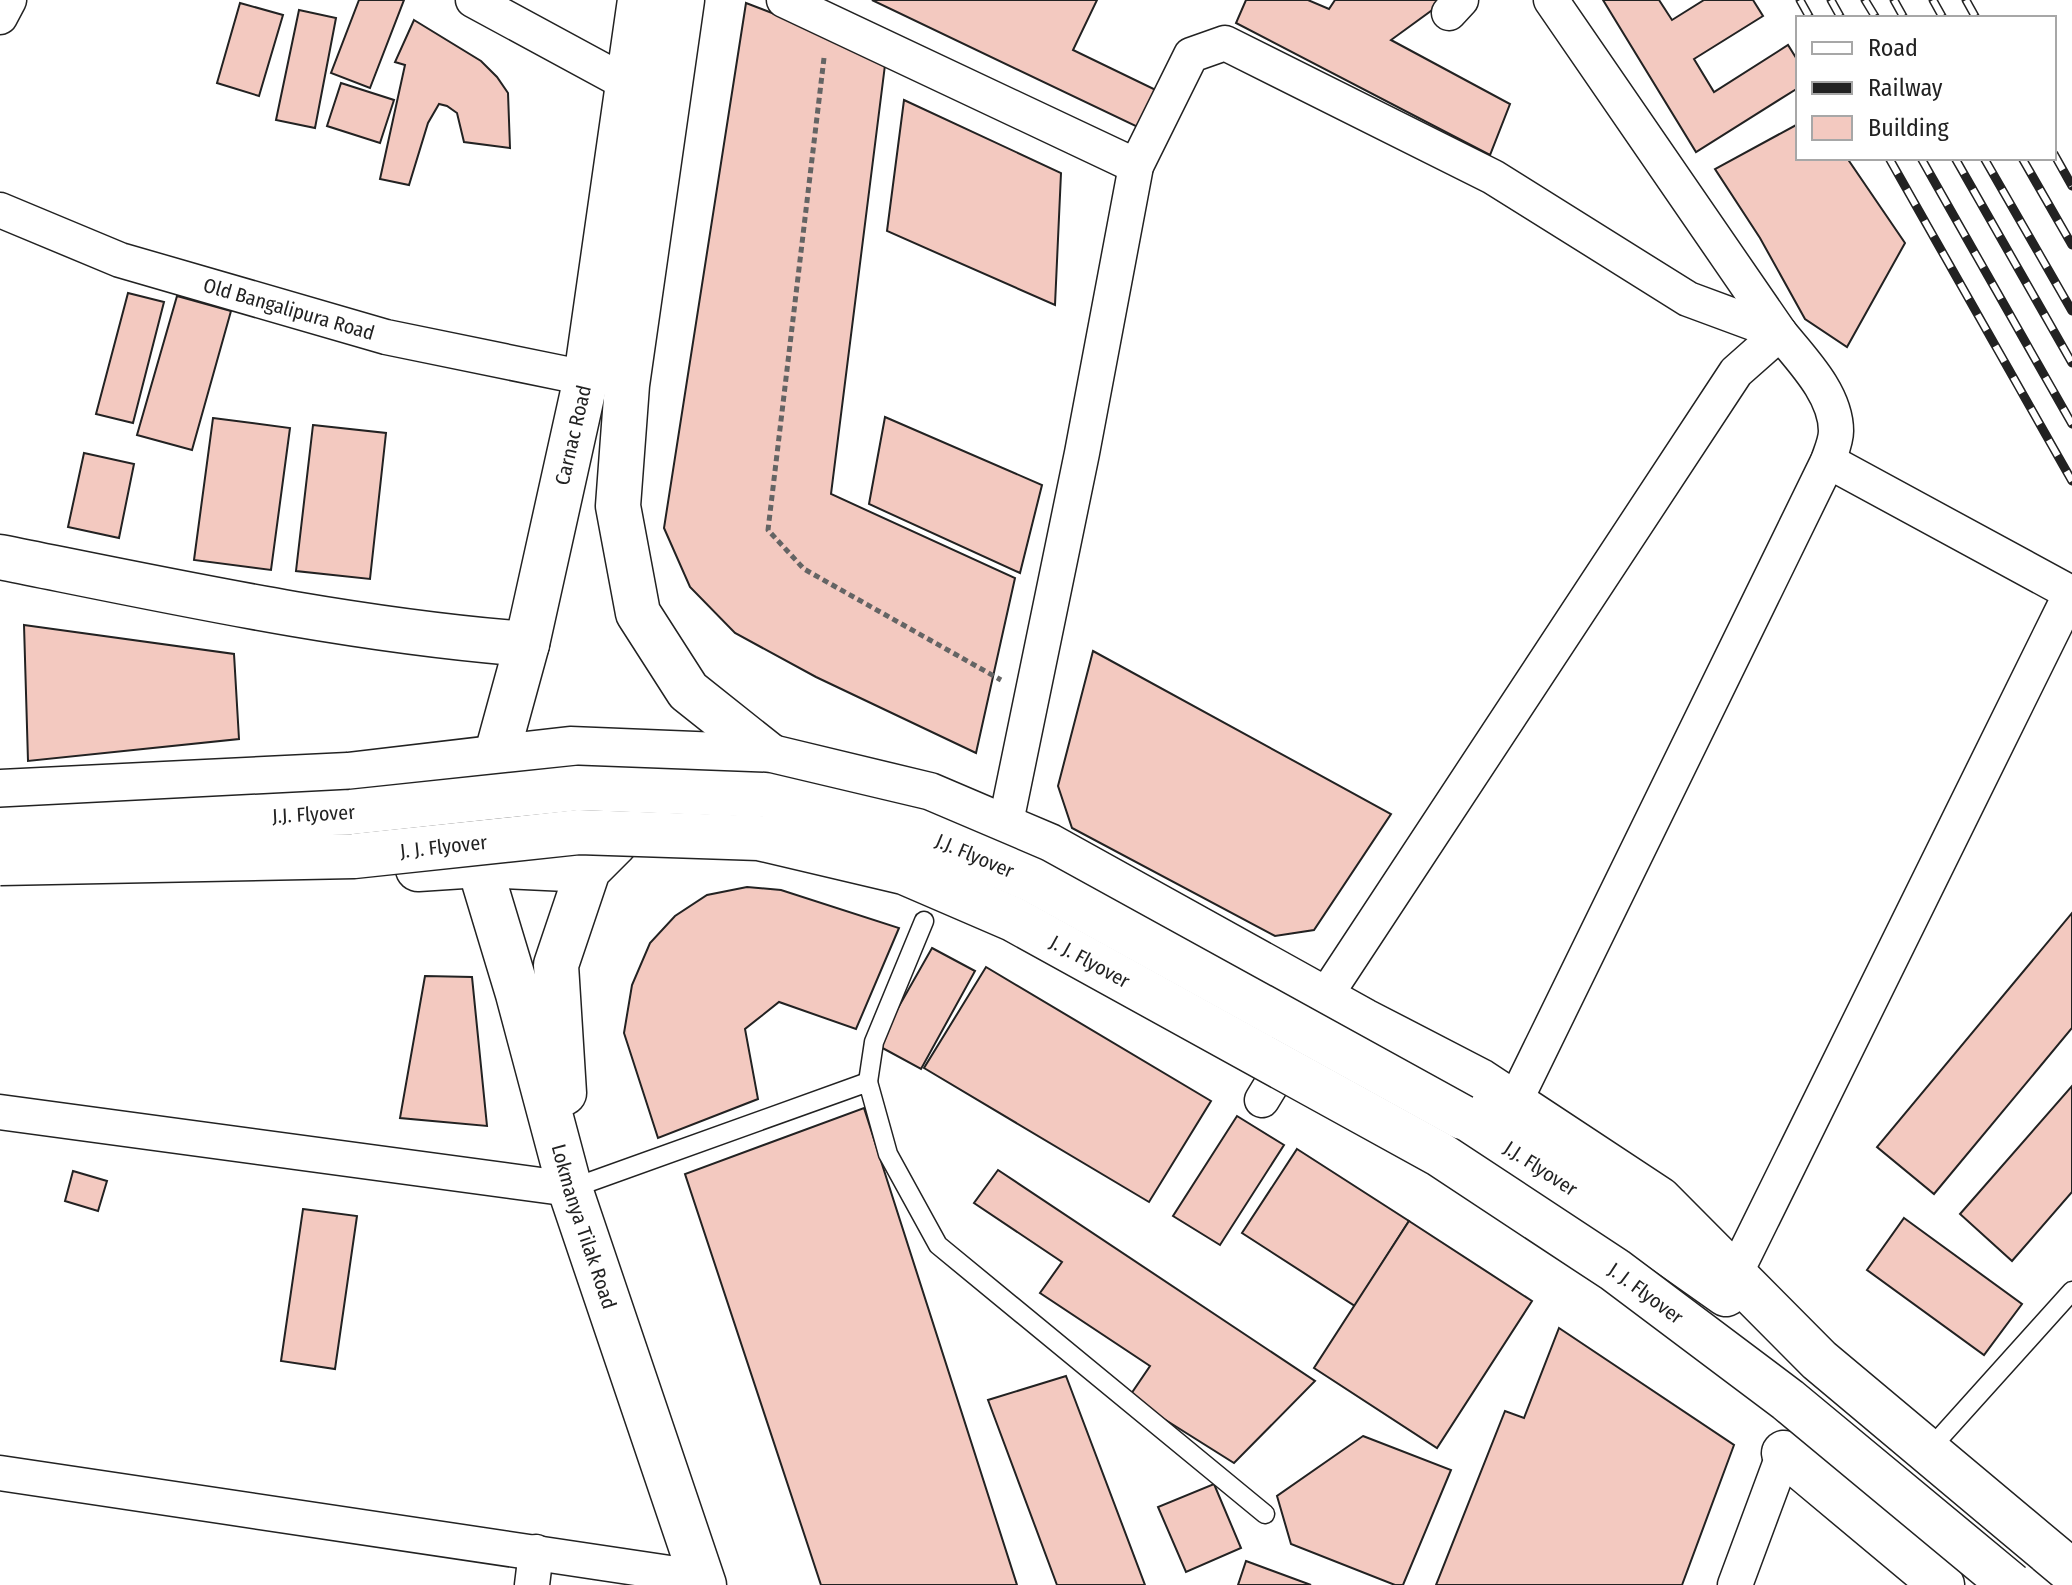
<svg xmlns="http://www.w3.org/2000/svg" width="2072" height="1585" font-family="'Fira Sans Condensed',sans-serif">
<rect width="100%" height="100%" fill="#fff"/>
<g fill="#f3c9c0" stroke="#222" stroke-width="2">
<path d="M 359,0 L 404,0 L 370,88 L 331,73 Z"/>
<path d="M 872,0 L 1097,0 L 1073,50 L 1162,93 L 1144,130 Z"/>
<path d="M 1246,0 L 1308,0 L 1329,9 L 1335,0 L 1446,0 L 1391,40 L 1510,104 L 1490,155 L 1236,23 Z"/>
<path d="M 1603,0 L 1659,0 L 1672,20 L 1704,0 L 1753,0 L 1763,16 L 1694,59 L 1714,92 L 1788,45 L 1798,61 L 1798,88 L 1696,152 Z"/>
<path d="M 240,3 L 283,15 L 259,96 L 217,83 Z"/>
<path d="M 746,3 L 886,57 L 831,494 L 1015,578 L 976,753 L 816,677 L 735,633 L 690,587 L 664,528 Z"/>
<path d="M 299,10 L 336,18 L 315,128 L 276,120 Z"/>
<path d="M 414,20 L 481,61 L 497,77 L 508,93 L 510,148 L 464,142 L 457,113 L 447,106 L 439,104 L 428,123 L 409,185 L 380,179 L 405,65 L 395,62 Z"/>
<path d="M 341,83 L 394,100 L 380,143 L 327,126 Z"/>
<path d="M 904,100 L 1061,173 L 1055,305 L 887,231 Z"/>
<path d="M 1798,124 L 1798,158 L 1847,158 L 1905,243 L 1847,347 L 1805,319 L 1760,238 L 1715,169 Z"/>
<path d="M 128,293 L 164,302 L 133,423 L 96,414 Z"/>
<path d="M 177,296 L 231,311 L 192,450 L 137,435 Z"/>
<path d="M 885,417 L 1042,485 L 1020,573 L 869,504 Z"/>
<path d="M 213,418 L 290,428 L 271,570 L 194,560 Z"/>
<path d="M 313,425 L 386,433 L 370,579 L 296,571 Z"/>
<path d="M 84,453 L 134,464 L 119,538 L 68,527 Z"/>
<path d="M 24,625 L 234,654 L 239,739 L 28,761 Z"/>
<path d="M 1093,651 L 1391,814 L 1314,930 L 1275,936 L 1072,828 L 1058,786 Z"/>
<path d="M 747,887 L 781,890 L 899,928 L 856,1029 L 779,1002 L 745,1029 L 758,1099 L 658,1138 L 624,1033 L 632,985 L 650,943 L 675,916 L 707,895 Z"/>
<path d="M 2072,913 L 2072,1028 L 1934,1194 L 1877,1147 Z"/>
<path d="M 932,948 L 975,971 L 921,1069 L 877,1045 Z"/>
<path d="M 986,967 L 1211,1101 L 1149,1202 L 924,1068 Z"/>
<path d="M 425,976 L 472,977 L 487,1126 L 400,1118 Z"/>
<path d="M 2072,1086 L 2072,1192 L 2012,1261 L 1960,1214 Z"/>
<path d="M 864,1108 L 1017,1585 L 821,1585 L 685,1174 Z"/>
<path d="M 1237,1116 L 1284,1145 L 1220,1245 L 1173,1216 Z"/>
<path d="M 1297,1149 L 1409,1221 L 1355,1306 L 1242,1233 Z"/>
<path d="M 998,1170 L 1315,1381 L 1234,1463 L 1129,1397 L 1150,1366 L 1040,1293 L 1062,1262 L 974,1203 Z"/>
<path d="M 73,1171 L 107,1181 L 98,1211 L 65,1201 Z"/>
<path d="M 303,1209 L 357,1216 L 335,1369 L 281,1361 Z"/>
<path d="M 1904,1218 L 2022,1304 L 1984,1355 L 1867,1270 Z"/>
<path d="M 1409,1221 L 1532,1301 L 1437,1448 L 1314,1368 Z"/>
<path d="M 1559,1328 L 1734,1445 L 1682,1585 L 1436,1585 L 1505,1411 L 1524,1418 Z"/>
<path d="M 1066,1376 L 1145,1585 L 1057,1585 L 988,1400 Z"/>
<path d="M 1363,1436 L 1451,1470 L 1403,1585 L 1395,1585 L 1291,1544 L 1277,1496 Z"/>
<path d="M 1214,1484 L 1241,1548 L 1186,1572 L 1158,1507 Z"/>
<path d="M 1246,1561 L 1311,1585 L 1238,1585 Z"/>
</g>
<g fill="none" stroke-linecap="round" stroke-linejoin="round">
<defs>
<g id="service">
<path d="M 868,1082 L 874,1042 L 924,921"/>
<path d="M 570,1189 L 868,1082 L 888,1154 L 938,1245 L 1265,1514"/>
<path d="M 1928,1451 L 2072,1291"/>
</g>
<g id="minor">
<path d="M 473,0 L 628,84"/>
<path d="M 784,0 L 1136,166"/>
<path d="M 1449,13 L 1461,0"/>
<path d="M 0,17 L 9,0"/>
<path id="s1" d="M 0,210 L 120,260 L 386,337 L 586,378"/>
<path d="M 1005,827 L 1082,453 L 1136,166 L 1191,55 L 1225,43 L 1493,177 L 1688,299 L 1780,333"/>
<path d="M 1262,1100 L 1324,998 L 1736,372 L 1780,333"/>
<path d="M 1514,1103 L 1828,461 C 1831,452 1836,441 1836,431 C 1836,394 1802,360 1780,333 L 1551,0"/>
<path d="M 0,1112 L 570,1189"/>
<path d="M 1735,1274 L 2071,593 L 1828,461"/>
<path d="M 0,1473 L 703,1578"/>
<path d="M 532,1585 L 536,1552"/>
<path d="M 1735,1585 L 1784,1453"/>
</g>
<path id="tertiary" d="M 0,557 C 175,592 348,630 527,644"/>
<g id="secondary">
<path id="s2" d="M 640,0 L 586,378 L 527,644 L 496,757 L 493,817 L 479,865 L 518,994 L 570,1189 L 704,1585"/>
<path d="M 682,0 L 627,385 L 618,506 L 638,613 L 688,691 L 771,757"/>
<path d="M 564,1093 L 556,965 L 588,870 L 615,843"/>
</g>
<g id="primary">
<path d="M 0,792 L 348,775 L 570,749 L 771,757 L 929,795 L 1049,846 L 1364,1021 L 1480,1081 L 1659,1199 L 1819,1360 L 2072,1572"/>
<path d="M 418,869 L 479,865 L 588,870"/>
<path id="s3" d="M 1462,1117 L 1638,1232 L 1726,1294"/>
<path d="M 1784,1453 L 1942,1585"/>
</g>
</defs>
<use href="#service" stroke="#222" stroke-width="21"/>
<use href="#minor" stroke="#222" stroke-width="37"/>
<use href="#tertiary" stroke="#222" stroke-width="47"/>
<use href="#secondary" stroke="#222" stroke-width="47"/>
<use href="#primary" stroke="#222" stroke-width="47"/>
<path stroke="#646464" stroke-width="5" stroke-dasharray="6 4" stroke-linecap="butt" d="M 824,58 L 768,530 L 804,569 L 1001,680"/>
<use href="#service" stroke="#fff" stroke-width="18"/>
<use href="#minor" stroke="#fff" stroke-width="34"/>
<use href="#tertiary" stroke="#fff" stroke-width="44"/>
<use href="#secondary" stroke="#fff" stroke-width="44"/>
<use href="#primary" stroke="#fff" stroke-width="44"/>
<defs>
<g id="rail">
<path d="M 1800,0 L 1810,18"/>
<path d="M 1831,0 L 1841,18"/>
<path d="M 1865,0 L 1876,18"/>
<path d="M 1894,0 L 1904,18"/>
<path d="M 1933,0 L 1943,18"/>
<path d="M 1966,0 L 1976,18"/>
<path d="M 2054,154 L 2072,186"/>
<path d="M 1889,158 L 2072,481"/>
<path d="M 1921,158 L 2072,424"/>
<path d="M 1955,158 L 2072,363"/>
<path d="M 1984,158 L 2072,311"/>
<path d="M 2022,158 L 2072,245"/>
</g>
</defs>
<use href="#rail" stroke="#222" stroke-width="9"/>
<use href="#rail" stroke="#fff" stroke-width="6" stroke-dasharray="18" stroke-linecap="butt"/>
<defs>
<g id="primary-bridge">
<path id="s4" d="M 0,830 L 351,812 L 578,788 L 765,795 L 917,831 L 1032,880 L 1462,1117"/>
<path id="s5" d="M 0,863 L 354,856 L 579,832 L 759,838 L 904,872 L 1013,919 L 1439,1154 L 1615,1270 L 1788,1400 L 2011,1585"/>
</g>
</defs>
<use href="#primary-bridge" stroke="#222" stroke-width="47" stroke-linecap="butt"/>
<use href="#primary-bridge" stroke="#fff" stroke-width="44"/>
</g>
<g text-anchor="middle" stroke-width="6" stroke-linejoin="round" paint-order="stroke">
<g font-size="20" fill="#222" stroke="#fff">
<text dy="7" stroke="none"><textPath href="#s1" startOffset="306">Old Bangalipura Road</textPath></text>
<text transform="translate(573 435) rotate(-77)" y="7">Carnac Road</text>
<text dy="7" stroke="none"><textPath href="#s4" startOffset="314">J.J. Flyover</textPath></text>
<text dy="7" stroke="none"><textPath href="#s5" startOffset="444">J. J. Flyover</textPath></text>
<text dy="7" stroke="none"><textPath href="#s4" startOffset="986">J.J. Flyover</textPath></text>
<text dy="7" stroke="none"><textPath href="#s5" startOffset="1116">J. J. Flyover</textPath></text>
<text dy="7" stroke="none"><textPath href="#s3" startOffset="94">J.J. Flyover</textPath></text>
<text dy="7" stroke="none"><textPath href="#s2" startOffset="1258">Lokmanya Tilak Road</textPath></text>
<text dy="7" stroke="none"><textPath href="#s5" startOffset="1764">J. J. Flyover</textPath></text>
</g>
</g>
<rect x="1796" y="16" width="260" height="144" fill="#ffffff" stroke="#a7a7a7" stroke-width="2"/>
<rect x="1812" y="42" width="40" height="12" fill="#ffffff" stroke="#a7a7a7" stroke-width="2"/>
<text x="1868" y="56" font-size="24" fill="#222222">Road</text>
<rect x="1812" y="82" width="40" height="12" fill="#222222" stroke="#a7a7a7" stroke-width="2"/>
<text x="1868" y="96" font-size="24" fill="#222222">Railway</text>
<rect x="1812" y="116" width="40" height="24" fill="#f3c9c0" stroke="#a7a7a7" stroke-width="2"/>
<text x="1868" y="136" font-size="24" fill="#222222">Building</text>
</svg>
